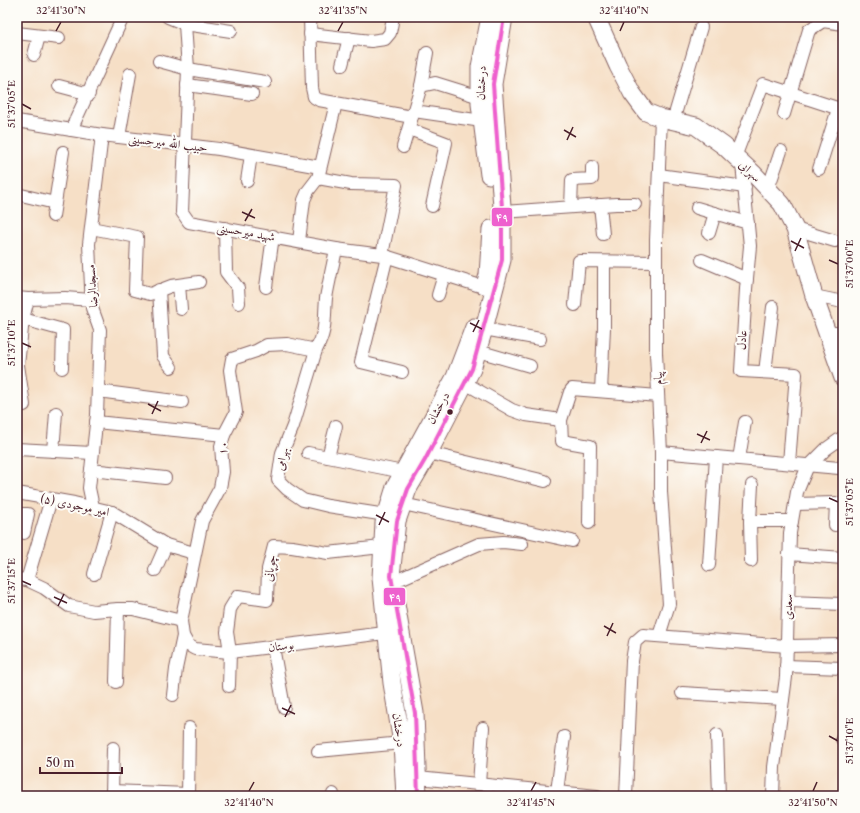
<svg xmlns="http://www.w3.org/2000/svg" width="860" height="813" font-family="'Libre Caslon Text',Amiri,serif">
<rect width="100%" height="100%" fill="#fdfcf7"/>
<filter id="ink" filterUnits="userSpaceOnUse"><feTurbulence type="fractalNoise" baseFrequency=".025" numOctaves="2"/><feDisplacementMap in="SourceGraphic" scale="8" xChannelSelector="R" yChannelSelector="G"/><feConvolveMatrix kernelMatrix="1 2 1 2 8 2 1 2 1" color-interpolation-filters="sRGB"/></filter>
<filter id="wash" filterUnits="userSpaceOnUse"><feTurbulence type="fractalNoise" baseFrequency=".012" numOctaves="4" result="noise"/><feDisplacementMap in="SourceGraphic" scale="16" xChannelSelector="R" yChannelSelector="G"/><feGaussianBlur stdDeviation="0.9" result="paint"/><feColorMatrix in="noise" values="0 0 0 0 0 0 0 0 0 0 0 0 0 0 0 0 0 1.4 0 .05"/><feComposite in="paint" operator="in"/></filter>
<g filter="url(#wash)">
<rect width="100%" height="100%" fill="#f6dfc6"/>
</g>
<g filter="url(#ink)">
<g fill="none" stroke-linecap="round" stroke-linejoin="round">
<defs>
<g id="street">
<path d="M 168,17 L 185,24 L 231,31"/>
<path d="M 188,17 L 185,24 L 188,69 L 182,212 L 189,222 L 336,249 L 382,255 L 493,290"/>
<path d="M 310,17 L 312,88 L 314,97 L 319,100 L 412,117"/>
<path d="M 17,33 L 59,38"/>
<path d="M 310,34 L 371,41 L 385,39 L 390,33 L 393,17"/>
<path d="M 34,55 L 39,36"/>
<path d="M 159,61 L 188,69 L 265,82"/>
<path d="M 342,65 L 349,38"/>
<path d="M 187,85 L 252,94"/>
<path d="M 59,86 L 89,94"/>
<path d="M 421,86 L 427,53"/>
<path d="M 414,111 L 482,121"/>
<path d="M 784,114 L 809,30 L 823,21 L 843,24"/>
<path d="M 17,121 L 102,135 L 219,149 L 320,167"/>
<path d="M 673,121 L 701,27"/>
<path d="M 409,129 L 446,143 L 432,206"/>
<path d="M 71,130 L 123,17"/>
<path d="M 119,137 L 130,74"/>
<path d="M 403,147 L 421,86 L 435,83 L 480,97"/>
<path d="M 735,157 L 763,84 L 843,110"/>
<path d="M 742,164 L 750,246 L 746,289 L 741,371 L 796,374 L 789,463"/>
<path d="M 819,169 L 838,109"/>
<path d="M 659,175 L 745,187"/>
<path d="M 318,178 L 351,184 L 396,185 L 382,255"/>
<path d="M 247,181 L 251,155"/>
<path d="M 768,189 L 781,151"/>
<path d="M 17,194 L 55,203"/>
<path d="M 600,205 L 603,234"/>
<path d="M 571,207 L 572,180 L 592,179 L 592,167"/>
<path d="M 697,208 L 748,223"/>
<path d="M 502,212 L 616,204 L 635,204"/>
<path d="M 53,216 L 63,152"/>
<path d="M 91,228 L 137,237 L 135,290 L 150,294 L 171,286 L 199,282"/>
<path d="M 225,228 L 226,272 L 238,288 L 239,303"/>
<path d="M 795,229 L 835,241"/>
<path d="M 709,233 L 715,213"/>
<path d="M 299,241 L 304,200 L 308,191 L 318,178 L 336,103"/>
<path d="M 336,249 C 333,265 329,281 326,298 C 324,319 327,330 316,350 L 293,426 L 282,453 L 278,480 L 287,489 L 303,500 L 328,506 L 386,515"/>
<path d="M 387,256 L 361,362 L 402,372"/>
<path d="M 702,260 L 747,279"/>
<path d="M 179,285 L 181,309"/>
<path d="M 266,287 L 273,236"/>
<path d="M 159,290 L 163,356 L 171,367"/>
<path d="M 438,295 L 444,275"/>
<path d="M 814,296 L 843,302"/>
<path d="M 17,298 L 28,299 L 65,298 L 91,300"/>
<path d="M 575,305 L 579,261 L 656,262"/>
<path d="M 23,319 L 63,330 L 62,368"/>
<path d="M 484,329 L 540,339"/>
<path d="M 826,332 L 843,334"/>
<path d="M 316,350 L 287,344 L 267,345 L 256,351 L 232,359 L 230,370 L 236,412 L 224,435 L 221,446 L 223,472 L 220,488 L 202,521 L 181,621 L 183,636 L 188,645 L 195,649 L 230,652 L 393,632"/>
<path d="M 478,351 L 530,366"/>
<path d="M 765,372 L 773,307"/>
<path d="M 465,383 L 512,410 L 526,415 L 561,420"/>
<path d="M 98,391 L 182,402"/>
<path d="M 601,391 L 604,328 L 604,262"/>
<path d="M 24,405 L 18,365 L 23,319 L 28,299"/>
<path d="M 96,422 L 224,435"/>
<path d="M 17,449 L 92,453"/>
<path d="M 53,451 L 56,413"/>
<path d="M 661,452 L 839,468"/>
<path d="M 308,453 L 403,472"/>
<path d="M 429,453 L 545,481"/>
<path d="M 328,457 L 336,426"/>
<path d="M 739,459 L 745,422"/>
<path d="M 91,470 L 165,478"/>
<path d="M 17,493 L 74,503 L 112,512 L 166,545 L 194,553"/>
<path d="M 403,504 L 572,541"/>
<path d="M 795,504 L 836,503 L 835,525"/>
<path d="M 93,507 L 89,488 L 97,415 L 100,330 L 92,308 L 89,244 L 102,135"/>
<path d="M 17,514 L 28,514 L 24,533"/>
<path d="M 750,521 L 792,521"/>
<path d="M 589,523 L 590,446 L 562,441 L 561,420 L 570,392 L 572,389 L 658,396"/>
<path d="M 789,554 L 843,558"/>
<path d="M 751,561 L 750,521 L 752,485"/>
<path d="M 709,565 L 716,457"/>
<path d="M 155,570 L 166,545"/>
<path d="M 94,574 L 112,512"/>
<path d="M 17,579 L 27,580 L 44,588 L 69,606 L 94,611 L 118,609 L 133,609 L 181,621"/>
<path d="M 27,580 L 51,499"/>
<path d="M 393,582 L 479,544 L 503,542 L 522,544"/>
<path d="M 788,602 L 843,604"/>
<path d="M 659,636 L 669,604 L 661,492 L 661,452 L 656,353 L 656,240 L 661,118"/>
<path d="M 273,647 L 284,707"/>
<path d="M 786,666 L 843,668"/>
<path d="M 116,682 L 118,609"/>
<path d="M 229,686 L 230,652 L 227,632 L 230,609 L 238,596 L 267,600 L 268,569 L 274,546 L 292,547 L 328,553 L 390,546"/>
<path d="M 682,693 L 783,699"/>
<path d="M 173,695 L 176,669 L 183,636"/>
<path d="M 717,735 L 719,796"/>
<path d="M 842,739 L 843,739"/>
<path d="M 318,751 L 402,743"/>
<path d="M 418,778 L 597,796"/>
<path d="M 479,784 L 483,728"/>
<path d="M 112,791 L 188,794"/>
<path d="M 557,792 L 564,737"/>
<path d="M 112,796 L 113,748"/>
<path d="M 188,796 L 189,728"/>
<path d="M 333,796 L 333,794"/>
<path d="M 626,796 L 632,661 L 635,642 L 643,635 L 787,646 L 843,645"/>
<path d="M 773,796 L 774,767 L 786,677 L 790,533 L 797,492 L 807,468 L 826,449 L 843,437"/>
</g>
<g id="secondary">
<path d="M 596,17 L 618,66 L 632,93 L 646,112 L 661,118 L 696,126 L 724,146 L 754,174 L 782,204 L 795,229 L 814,296 L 843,378"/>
<path d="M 489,175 L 480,104 L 480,67 L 490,17"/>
<path d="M 485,285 L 488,275 L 491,229"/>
<path d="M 405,796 L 402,743 L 392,683 L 381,578 L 384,523 L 395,487 L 455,377 L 474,327"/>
<path d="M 418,796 L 415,713 L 391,576 L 397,521 L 408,489 L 425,460 L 472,369 L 484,329 L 502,260 L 502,207 L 493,84 L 504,17"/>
</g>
</defs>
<use href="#street" stroke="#866261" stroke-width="14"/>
<use href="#secondary" stroke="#866261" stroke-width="19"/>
<use href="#street" stroke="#fff" stroke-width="12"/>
<use href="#secondary" stroke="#fff" stroke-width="17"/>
<defs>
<path id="bus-1" d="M 418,796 L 415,713 L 391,576 L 397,521 L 408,489 L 425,460 L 472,369 L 502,260 L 502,207 L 493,84 L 504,17"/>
</defs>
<use href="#bus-1" stroke="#fdfcf7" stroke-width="7"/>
<use href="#bus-1" stroke="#ee61ce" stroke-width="4"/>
</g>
</g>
<path fill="none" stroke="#4a1f2b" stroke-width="1.5" d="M 56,31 L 61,22M 338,31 L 343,22M 620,31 L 624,22M 22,104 L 31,109M 564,130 L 576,137M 567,140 L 573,127M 242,212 L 255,218M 245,221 L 252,209M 791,241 L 804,248M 795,251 L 801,238M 829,260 L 838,264M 470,323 L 482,329M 473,332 L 479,320M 22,343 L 31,347M 148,404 L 161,411M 152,414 L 158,401M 697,434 L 710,440M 701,443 L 707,431M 829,498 L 838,502M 376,515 L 389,522M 379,525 L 385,512M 22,581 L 31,585M 54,597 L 67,603M 58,606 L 64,594M 604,626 L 616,633M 607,636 L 613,623M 282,708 L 295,714M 285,717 L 291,705M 829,736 L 838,741M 249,791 L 254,782M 531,791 L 536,782M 813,791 L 817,782"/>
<circle fill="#4a1f2b" stroke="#fdfcf7" stroke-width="1.5" cx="450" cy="412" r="3.5"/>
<g text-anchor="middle" stroke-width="4" stroke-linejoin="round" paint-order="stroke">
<g font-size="12" fill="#4a1f2b" stroke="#fdfcf7">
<text transform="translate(481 83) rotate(-88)" y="4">درخشان</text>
<text transform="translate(168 143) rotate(7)" y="4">حبیب الله میرحسینی</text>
<text transform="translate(750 171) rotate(44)" y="4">سهرابی</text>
<text transform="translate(246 232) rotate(10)" y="4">شهید میرحسینی</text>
<text transform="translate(92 286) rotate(-94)" y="4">مسجدالرضا</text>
<text transform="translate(742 340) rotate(-86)" y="4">عادل</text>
<text transform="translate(658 378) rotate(-93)" y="4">پیام</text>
<text transform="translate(438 408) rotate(-61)" y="4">درخشان</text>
<text transform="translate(223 448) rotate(-85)" y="4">۱۰</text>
<text transform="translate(282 459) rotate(-77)" y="4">بهرامی</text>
<text transform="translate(75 505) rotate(12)" y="4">امیر موجودی (۵)</text>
<text transform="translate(270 568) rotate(-81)" y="4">چوپانی</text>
<text transform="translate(788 607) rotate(-89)" y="4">سعدی</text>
<text transform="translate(281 646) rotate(-7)" y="4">بوستان</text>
<text transform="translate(399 730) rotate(82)" y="4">درخشان</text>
</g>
</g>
<g stroke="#fdfcf7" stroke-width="1.5">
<rect x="491" y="207" width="22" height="20" rx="4" fill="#ee61ce"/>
<rect x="383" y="587" width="23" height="19" rx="4" fill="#ee61ce"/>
</g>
<g font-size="11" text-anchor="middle" font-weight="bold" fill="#fff">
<text x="502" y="221">۴۹</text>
<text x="395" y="601">۴۹</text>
</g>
<rect width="860" height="813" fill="none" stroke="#fdfcf7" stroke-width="44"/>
<path d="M40 767v6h82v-6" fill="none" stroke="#4a1f2b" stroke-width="2"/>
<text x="46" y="767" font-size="12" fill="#4a1f2b" stroke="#fdfcf7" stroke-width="3" paint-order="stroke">50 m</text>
<rect x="22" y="22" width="816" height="769" fill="none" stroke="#4a1f2b" stroke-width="1.5"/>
<g font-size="10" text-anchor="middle" fill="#4a1f2b">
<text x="61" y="14">32°41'30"N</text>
<text x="343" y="14">32°41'35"N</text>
<text x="624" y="14">32°41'40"N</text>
<text transform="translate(11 104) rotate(-90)" y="4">51°37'05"E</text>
<text transform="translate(849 264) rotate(-90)" y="4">51°37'00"E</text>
<text transform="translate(11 343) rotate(-90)" y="4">51°37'10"E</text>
<text transform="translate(849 502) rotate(-90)" y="4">51°37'05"E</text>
<text transform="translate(11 581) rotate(-90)" y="4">51°37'15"E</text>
<text transform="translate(849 741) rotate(-90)" y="4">51°37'10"E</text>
<text x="249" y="806">32°41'40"N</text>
<text x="531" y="806">32°41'45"N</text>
<text x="813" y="806">32°41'50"N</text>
</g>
</svg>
